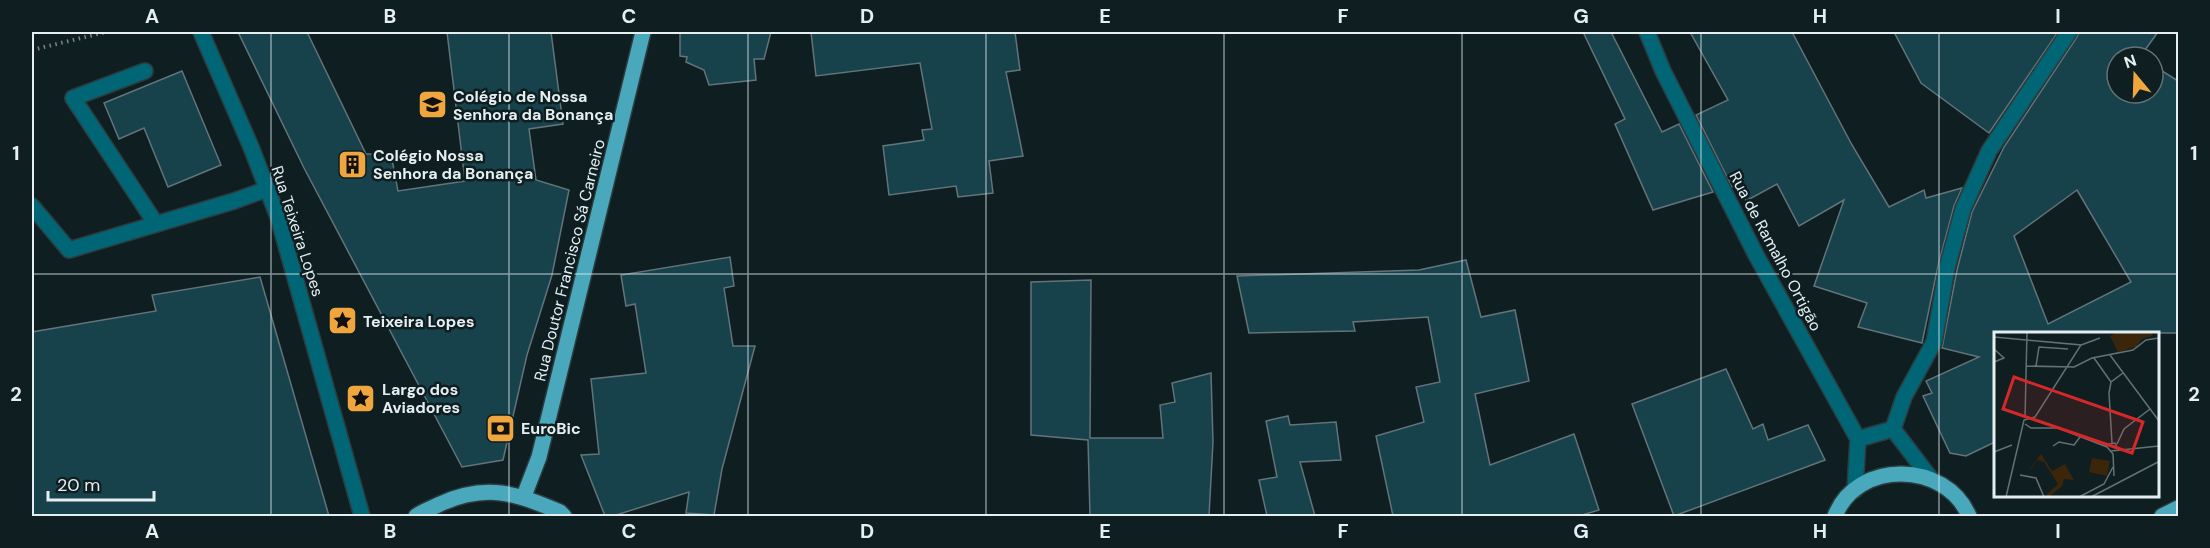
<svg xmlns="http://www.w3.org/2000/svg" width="2210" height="548" font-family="'DM Sans',sans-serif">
<rect width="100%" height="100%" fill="#0e1e21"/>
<g fill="#18424b" stroke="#627479" stroke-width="1.5" fill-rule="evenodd">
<path d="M 238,32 L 307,32 L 366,154 L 391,154 L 398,191 L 465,181 L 447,32 L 551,32 L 563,124 L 529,129 L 536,180 L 569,190 L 552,275 L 527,355 L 503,460 L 462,467 L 304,168 Z"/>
<path d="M 680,32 L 771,32 L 764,59 L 754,59 L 756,80 L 709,85 L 704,70 L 686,62 L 687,57 L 680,56 Z"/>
<path d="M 811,32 L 1015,32 L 1020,70 L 1006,72 L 1023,156 L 989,161 L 993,193 L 958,197 L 956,186 L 889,195 L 883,146 L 924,140 L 922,130 L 932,129 L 920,63 L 816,76 Z"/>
<path d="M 1583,32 L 1611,32 L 1662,132 L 1679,124 L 1713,192 L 1653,210 L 1615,124 L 1625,119 Z"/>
<path d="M 1690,32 L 1792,32 L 1852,145 L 1889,207 L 1924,190 L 1926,198 L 1962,188 L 1954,206 L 1938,266 L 1922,343 L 1858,327 L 1867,303 L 1814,286 L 1844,200 L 1799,226 L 1777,184 L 1746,201 L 1738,185 L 1732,187 L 1696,115 L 1728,100 Z"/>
<path d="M 1894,32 L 2058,32 L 1989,133 L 1921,83 Z"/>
<path d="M 2079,32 L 2158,32 L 2140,57 L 2117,57 L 2117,93 L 2153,93 L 2153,65 L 2178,81 L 2178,333 L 1995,333 L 1995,442 L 1966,456 L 1950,453 L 1923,396 L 1932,393 L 1926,381 L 1979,357 L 1942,348 L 1957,270 L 1972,212 L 2004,147 L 2077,37 ZM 2077,190 L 2131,282 L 2048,324 L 2014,236 Z"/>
<path d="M 182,71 L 221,165 L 168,187 L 144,128 L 119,139 L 104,103 Z"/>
<path d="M 730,257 L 734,286 L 724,288 L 733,346 L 755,346 L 722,469 L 714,515 L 686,513 L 689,492 L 613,516 L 605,516 L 581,455 L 599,454 L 591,379 L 646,373 L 635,304 L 626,306 L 621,275 Z"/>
<path d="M 1466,260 L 1481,317 L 1515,310 L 1529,381 L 1475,394 L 1490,465 L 1574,434 L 1599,510 L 1579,516 L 1393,516 L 1376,436 L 1424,422 L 1416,387 L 1440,382 L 1428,317 L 1353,322 L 1355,331 L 1249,333 L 1237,276 L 1419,270 Z"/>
<path d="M 260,277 L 329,516 L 32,516 L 32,332 L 156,311 L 152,295 Z"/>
<path d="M 1091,280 L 1090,438 L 1163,438 L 1160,405 L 1175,402 L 1172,383 L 1211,373 L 1213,442 L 1209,516 L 1090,516 L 1088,440 L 1031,435 L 1031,282 Z"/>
<path d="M 1726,369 L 1753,429 L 1763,424 L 1768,440 L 1808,425 L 1825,460 L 1674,516 L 1632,404 Z"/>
<path d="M 1288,416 L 1290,425 L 1336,422 L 1341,460 L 1300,462 L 1315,516 L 1267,516 L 1259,480 L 1277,477 L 1266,421 Z"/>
</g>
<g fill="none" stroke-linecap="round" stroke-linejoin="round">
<defs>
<g id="minor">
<path d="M 201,32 L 251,147 L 278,217 L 362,516"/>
<path d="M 1647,32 L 1663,71 L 1756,255 L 1858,439 L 1855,490"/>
<path d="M 145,71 L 73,98 L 156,224"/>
<path d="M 32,206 L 69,250 L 234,201 L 267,189"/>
<path d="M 1858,439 L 1893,429"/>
<path d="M 1931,479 L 1893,429 L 1904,397 L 1934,342 L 1947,268 L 1963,209 L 1989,151 L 2069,32"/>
</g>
<g id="major">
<path d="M 524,496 L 539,457 L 643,32"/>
<path d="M 416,516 C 423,511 432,508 440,504 C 486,483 516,493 560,512 L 564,516"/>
<path d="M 1835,516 C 1857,459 1946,461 1969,516"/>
<path d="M 2162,516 L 2178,508"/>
</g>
</defs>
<use href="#minor" stroke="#2c3b3e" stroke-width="18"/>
<use href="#major" stroke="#2c3b3e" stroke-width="18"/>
<path stroke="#798689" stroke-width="4" stroke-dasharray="1.5 4.5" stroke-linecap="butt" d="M 32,50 L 106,32"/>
<use href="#minor" stroke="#006575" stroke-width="15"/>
<use href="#major" stroke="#49a8bc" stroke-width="15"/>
</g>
<path fill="none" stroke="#e5eff2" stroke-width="1.5" stroke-opacity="0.55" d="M 271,32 L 271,516M 509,32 L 509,516M 748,32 L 748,516M 986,32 L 986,516M 1224,32 L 1224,516M 1462,32 L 1462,516M 1701,32 L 1701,516M 1939,32 L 1939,516M 32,274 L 2178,274"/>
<defs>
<symbol id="school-square" viewBox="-11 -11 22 22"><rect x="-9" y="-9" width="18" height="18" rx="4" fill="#f0a63f" stroke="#0e1e21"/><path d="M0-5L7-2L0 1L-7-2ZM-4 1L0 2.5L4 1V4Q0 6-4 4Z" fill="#111"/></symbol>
<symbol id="building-square" viewBox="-11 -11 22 22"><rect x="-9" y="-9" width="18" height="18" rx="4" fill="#f0a63f" stroke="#0e1e21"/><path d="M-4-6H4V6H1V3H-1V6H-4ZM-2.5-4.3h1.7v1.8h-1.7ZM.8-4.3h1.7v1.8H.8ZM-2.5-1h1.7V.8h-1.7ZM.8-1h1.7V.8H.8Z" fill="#111"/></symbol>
<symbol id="sight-square" viewBox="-11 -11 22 22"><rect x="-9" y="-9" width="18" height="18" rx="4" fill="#f0a63f" stroke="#0e1e21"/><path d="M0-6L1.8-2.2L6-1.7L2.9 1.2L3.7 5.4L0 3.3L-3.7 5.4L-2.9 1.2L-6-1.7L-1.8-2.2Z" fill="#111"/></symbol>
<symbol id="bank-square" viewBox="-11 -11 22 22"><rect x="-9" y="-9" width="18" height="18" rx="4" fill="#f0a63f" stroke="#0e1e21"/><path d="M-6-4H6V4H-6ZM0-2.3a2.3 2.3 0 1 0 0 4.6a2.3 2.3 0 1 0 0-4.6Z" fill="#111"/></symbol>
</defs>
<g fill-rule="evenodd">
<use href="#school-square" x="416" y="88" width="33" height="33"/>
<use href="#building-square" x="336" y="148" width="33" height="33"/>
<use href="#sight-square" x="326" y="304" width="33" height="33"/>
<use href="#sight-square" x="344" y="382" width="33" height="33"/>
<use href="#bank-square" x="484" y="412" width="33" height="33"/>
</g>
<g text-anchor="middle" stroke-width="5" stroke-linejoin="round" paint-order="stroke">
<g font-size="16" font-weight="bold" fill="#e5eff2" stroke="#0e1e21" text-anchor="start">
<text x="453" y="102">Colégio de Nossa<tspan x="453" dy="18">Senhora da Bonança</tspan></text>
<text x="373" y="161">Colégio Nossa<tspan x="373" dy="18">Senhora da Bonança</tspan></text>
<text x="363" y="327">Teixeira Lopes</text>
<text x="382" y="395">Largo dos<tspan x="382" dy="18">Aviadores</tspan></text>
<text x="521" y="434">EuroBic</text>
</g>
<g font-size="16" fill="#e5eff2" stroke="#0e1e21">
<text transform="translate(298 231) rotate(72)" y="6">Rua Teixeira Lopes</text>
<text transform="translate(1776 251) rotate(62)" y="6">Rua de Ramalho Ortigão</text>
<text transform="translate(569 260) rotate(-76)" y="6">Rua Doutor Francisco Sá Carneiro</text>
</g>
</g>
<g transform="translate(1994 332)">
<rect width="165" height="165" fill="#0e1e21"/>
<path d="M 125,0 L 158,0 L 158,4 L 148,7 L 142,15 L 124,20 L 116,4 ZM 47,122 L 58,139 L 71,132 L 80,148 L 70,147 L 68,154 L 55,165 L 52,163 L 64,152 L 50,130 L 43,128 L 32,143 L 37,135 ZM 98,126 L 116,129 L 113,144 L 95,140 Z" fill="#3b260c"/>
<path fill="none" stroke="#647275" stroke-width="1.5" d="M 0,5 L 87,13 L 41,85M 87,13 L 106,6M 0,17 L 10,26 L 0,30M 116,23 L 165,89M 100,26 L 117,50M 32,34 L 80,35 L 98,26 L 139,18 L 152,8 L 165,6M 42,34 L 45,15 L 74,17M 31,86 L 33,0M 31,92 L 37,96 L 64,96 L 113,115 L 119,122 L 120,144M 118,111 L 115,61 L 117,50 L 129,41M 123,112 L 130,97 L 156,77M 109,113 L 121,111 L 124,117M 59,114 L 65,110 L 80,113 L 86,105M 117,119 L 165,114M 0,120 L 18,113M 26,143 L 42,146 L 50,165M 12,165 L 30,88 L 41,85M 85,165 L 110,152 L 119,135M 97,165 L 164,130"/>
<path fill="#d62828" fill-opacity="0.15" stroke="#d62828" stroke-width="3" d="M 20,45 L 149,90 L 138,121 L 9,77 Z"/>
<rect width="165" height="165" fill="none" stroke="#e5eff2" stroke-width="3"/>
</g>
<rect width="2210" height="548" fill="none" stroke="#0e1e21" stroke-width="66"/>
<g transform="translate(2135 75) rotate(341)"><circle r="28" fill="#0e1e21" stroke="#647275" stroke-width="1.5"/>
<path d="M0-4.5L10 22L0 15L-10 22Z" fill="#f0a63f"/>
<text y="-9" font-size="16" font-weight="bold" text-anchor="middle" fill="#e5eff2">N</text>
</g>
<path d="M48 491v9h106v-9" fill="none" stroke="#e5eff2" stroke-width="3"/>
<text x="57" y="491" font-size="18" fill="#e5eff2" stroke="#0e1e21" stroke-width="4.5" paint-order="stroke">20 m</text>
<rect x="33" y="33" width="2144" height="482" fill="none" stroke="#e5eff2" stroke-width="2"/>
<g font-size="20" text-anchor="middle" font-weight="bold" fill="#e5eff2">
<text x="152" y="23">A</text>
<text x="390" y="23">B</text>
<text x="629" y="23">C</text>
<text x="867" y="23">D</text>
<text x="1105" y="23">E</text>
<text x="1343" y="23">F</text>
<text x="1581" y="23">G</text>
<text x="1820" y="23">H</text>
<text x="2058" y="23">I</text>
<text x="16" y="160">1</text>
<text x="2194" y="160">1</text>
<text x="16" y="401">2</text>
<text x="2194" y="401">2</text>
<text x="152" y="538">A</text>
<text x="390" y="538">B</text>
<text x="629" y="538">C</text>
<text x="867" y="538">D</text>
<text x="1105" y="538">E</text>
<text x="1343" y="538">F</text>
<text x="1581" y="538">G</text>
<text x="1820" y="538">H</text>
<text x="2058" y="538">I</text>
</g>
</svg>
